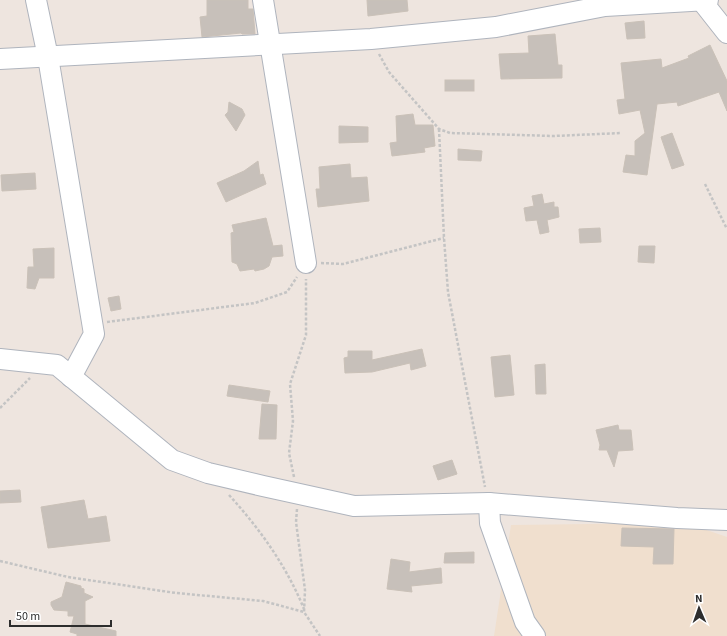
<svg xmlns="http://www.w3.org/2000/svg" width="727" height="636" font-family="'Source Sans 3',sans-serif">
<rect width="100%" height="100%" fill="#eee5df"/>
<path fill="#f0dfce" d="M 674,523 L 692,525 L 727,537 L 727,636 L 494,636 L 511,525 Z"/>
<g fill="#c7c0ba" stroke="#cac1b8">
<path d="M 207,0 L 248,0 L 248,9 L 253,9 L 255,34 L 242,34 L 241,33 L 202,37 L 200,17 L 207,16 Z"/>
<path d="M 367,0 L 407,0 L 408,11 L 368,16 Z"/>
<path d="M 644,21 L 645,38 L 627,39 L 625,23 Z"/>
<path d="M 555,34 L 558,65 L 562,65 L 562,78 L 501,79 L 499,54 L 529,53 L 528,36 Z"/>
<path d="M 710,45 L 727,81 L 727,111 L 719,92 L 678,106 L 677,102 L 657,104 L 647,175 L 623,172 L 626,155 L 635,156 L 635,141 L 645,133 L 640,110 L 619,114 L 617,100 L 625,99 L 621,63 L 661,59 L 662,68 L 689,58 L 688,56 Z"/>
<rect x="445" y="80" width="29" height="11"/>
<path d="M 229,102 L 242,109 L 245,115 L 236,131 L 225,115 L 228,112 Z"/>
<path d="M 413,114 L 415,125 L 433,125 L 435,146 L 424,148 L 425,152 L 392,156 L 390,143 L 397,142 L 396,116 Z"/>
<path d="M 339,126 L 368,127 L 368,142 L 339,143 Z"/>
<path d="M 672,133 L 684,165 L 672,169 L 661,137 Z"/>
<path d="M 458,149 L 482,151 L 481,161 L 458,160 Z"/>
<path d="M 258,161 L 260,175 L 263,174 L 266,184 L 226,202 L 217,183 L 244,171 Z"/>
<path d="M 350,164 L 351,178 L 367,177 L 369,201 L 318,207 L 316,189 L 320,189 L 319,167 Z"/>
<path d="M 35,173 L 36,189 L 2,191 L 1,175 Z"/>
<path d="M 542,194 L 544,204 L 554,202 L 554,207 L 558,207 L 559,217 L 547,220 L 549,232 L 540,234 L 537,220 L 526,221 L 524,208 L 534,206 L 532,196 Z"/>
<path d="M 266,218 L 273,246 L 282,245 L 283,256 L 272,257 L 269,266 L 264,269 L 255,271 L 254,269 L 240,271 L 237,264 L 232,262 L 231,233 L 234,232 L 232,225 Z"/>
<path d="M 600,228 L 601,242 L 580,243 L 579,229 Z"/>
<path d="M 639,246 L 655,246 L 654,263 L 638,262 Z"/>
<path d="M 54,248 L 54,278 L 39,278 L 35,289 L 27,288 L 28,267 L 34,267 L 33,249 Z"/>
<path d="M 119,296 L 121,309 L 111,311 L 108,298 Z"/>
<path d="M 422,349 L 426,366 L 411,370 L 410,363 L 372,372 L 345,373 L 344,358 L 348,357 L 348,351 L 372,351 L 372,360 Z"/>
<path d="M 510,355 L 514,395 L 495,397 L 491,357 Z"/>
<path d="M 545,364 L 546,394 L 536,394 L 535,365 Z"/>
<path d="M 229,385 L 270,391 L 268,402 L 227,396 Z"/>
<path d="M 262,404 L 277,405 L 276,439 L 259,439 Z"/>
<path d="M 618,425 L 619,430 L 631,430 L 633,450 L 618,451 L 614,467 L 607,450 L 599,450 L 600,445 L 596,430 Z"/>
<path d="M 452,460 L 457,474 L 438,480 L 433,466 Z"/>
<path d="M 20,490 L 21,502 L 0,503 L 0,491 Z"/>
<path d="M 84,500 L 88,519 L 106,516 L 110,541 L 48,548 L 41,507 Z"/>
<path d="M 622,528 L 674,529 L 673,564 L 653,564 L 654,547 L 621,546 Z"/>
<path d="M 474,552 L 474,563 L 444,563 L 445,553 Z"/>
<path d="M 391,559 L 410,562 L 409,572 L 441,568 L 442,583 L 411,586 L 412,592 L 387,589 Z"/>
<path d="M 66,582 L 81,586 L 81,588 L 84,589 L 84,593 L 93,597 L 85,601 L 85,624 L 116,631 L 116,636 L 77,636 L 77,634 L 70,632 L 74,616 L 68,616 L 68,611 L 54,610 L 51,605 L 51,602 L 62,597 Z"/>
</g>
<g fill="none" stroke-linecap="round" stroke-linejoin="round">
<defs>
<g id="minor">
<path d="M 36,0 L 48,57 L 94,334 L 71,377"/>
<path d="M 263,0 L 306,263"/>
<path d="M 701,0 L 727,33"/>
<path d="M 0,59 L 371,39 L 496,27 L 605,6 L 708,0"/>
<path d="M 0,359 L 57,365 L 172,460 L 208,473 L 263,486 L 354,506 L 489,503 L 677,518 L 727,520"/>
<path d="M 489,503 L 490,523 L 525,622 L 535,636"/>
</g>
</defs>
<use href="#minor" stroke="#afb4bd" stroke-width="22"/>
<g stroke="#c4c4c4" stroke-width="2.5" stroke-dasharray="3 2" stroke-linecap="butt">
<path d="M 379,54 L 389,72 L 439,129 L 450,133 L 554,136 L 621,133"/>
<path d="M 439,129 L 444,238 L 448,292 L 485,487"/>
<path d="M 705,184 L 727,229"/>
<path d="M 321,263 L 343,264 L 444,238"/>
<path d="M 107,322 L 255,303 L 287,292 L 297,277"/>
<path d="M 0,408 L 30,378"/>
<path d="M 294,477 L 289,453 L 293,421 L 290,384 L 306,335 L 306,279"/>
<path d="M 229,495 C 260,529 287,567 304,609"/>
<path d="M 297,509 L 296,522 L 305,590 L 304,612 L 320,636"/>
<path d="M 0,561 L 68,577 L 176,593 L 263,601 L 304,612"/>
</g>
<use href="#minor" stroke="#fff" stroke-width="20"/>
</g>
<g transform="translate(699 608) rotate(358)" stroke="#ffffff" stroke-width="3" paint-order="stroke">
<path d="M0-3L7 15L0 10L-7 15Z" fill="#2d2d2d"/>
<text y="-6" font-size="11" font-weight="bold" text-anchor="middle" fill="#2d2d2d">N</text>
</g>
<path d="M10 620v6h101v-6" fill="none" stroke="#2d2d2d" stroke-width="2"/>
<text x="16" y="620" font-size="12" fill="#2d2d2d" stroke="#ffffff" stroke-width="3" paint-order="stroke">50 m</text>
</svg>
